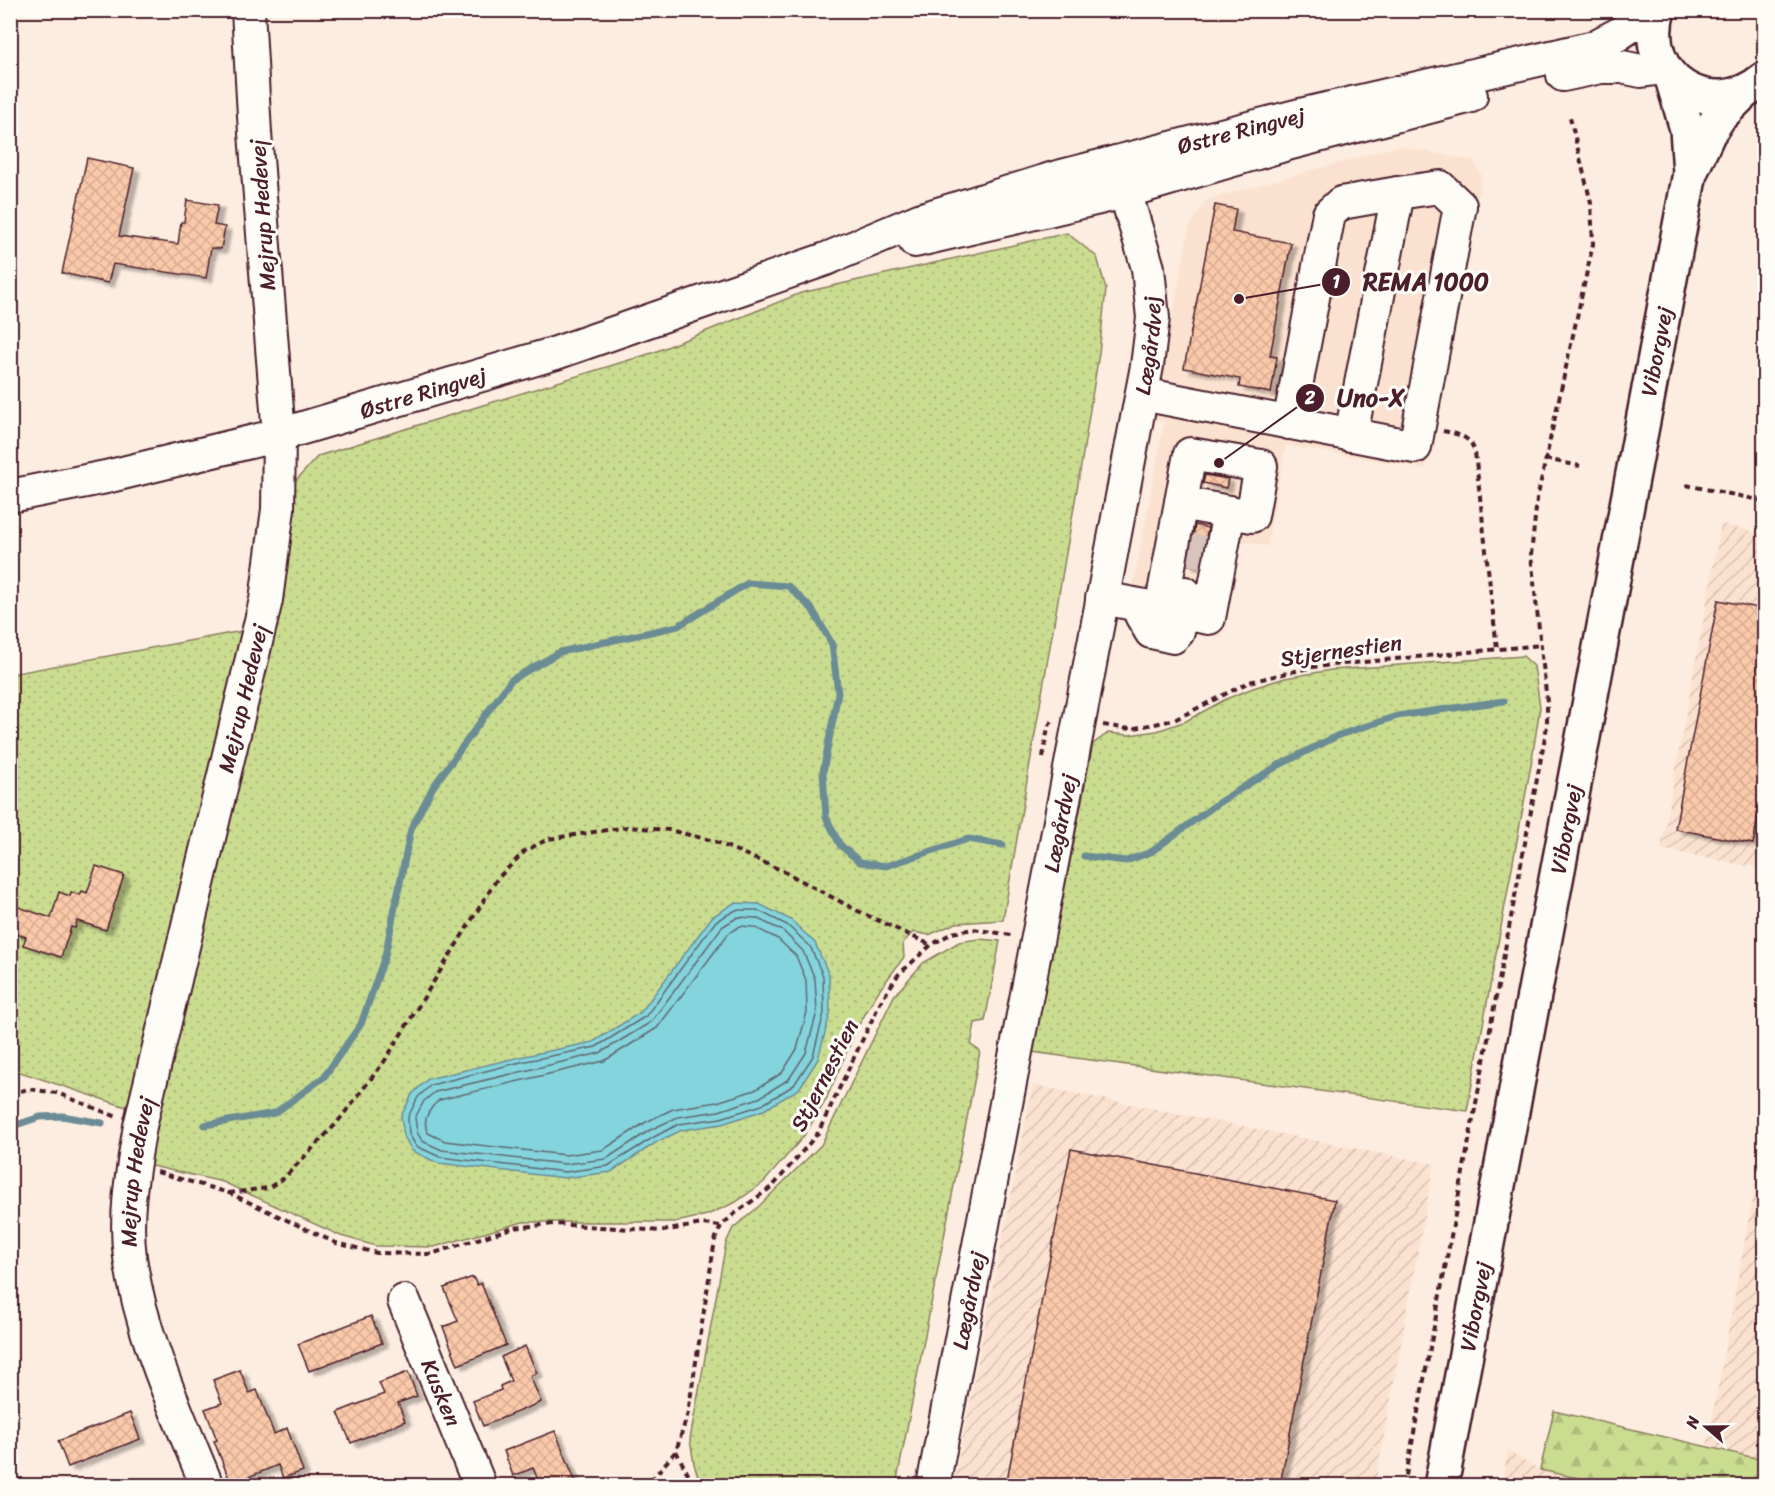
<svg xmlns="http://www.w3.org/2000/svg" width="1775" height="1496" font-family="Sriracha,sans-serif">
<defs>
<pattern id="industrial-furrows" width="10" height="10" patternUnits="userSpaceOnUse" patternTransform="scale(1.5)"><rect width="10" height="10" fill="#fbe2d0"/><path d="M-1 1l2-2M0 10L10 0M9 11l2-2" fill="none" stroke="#d9c1b3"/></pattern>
<pattern id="grass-dots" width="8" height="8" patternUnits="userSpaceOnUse" patternTransform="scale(1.5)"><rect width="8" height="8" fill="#cadc90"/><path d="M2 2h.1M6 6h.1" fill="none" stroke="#afbc7c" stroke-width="1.8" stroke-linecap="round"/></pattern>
<pattern id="forest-firs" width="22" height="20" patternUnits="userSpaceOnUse" patternTransform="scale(1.5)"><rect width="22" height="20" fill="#cadc90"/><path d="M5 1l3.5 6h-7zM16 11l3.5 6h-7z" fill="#afbc7c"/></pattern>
<pattern id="building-cross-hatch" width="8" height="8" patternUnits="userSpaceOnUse" patternTransform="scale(1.5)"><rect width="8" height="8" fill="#fac9aa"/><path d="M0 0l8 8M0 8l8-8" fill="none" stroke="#d8ac92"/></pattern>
<filter id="shadow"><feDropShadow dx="6" dy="4" stdDeviation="1.5" flood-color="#0004"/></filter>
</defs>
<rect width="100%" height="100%" fill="#fcede0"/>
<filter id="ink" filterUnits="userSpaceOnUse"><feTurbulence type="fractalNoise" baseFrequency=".0167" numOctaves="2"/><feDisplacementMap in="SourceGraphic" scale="12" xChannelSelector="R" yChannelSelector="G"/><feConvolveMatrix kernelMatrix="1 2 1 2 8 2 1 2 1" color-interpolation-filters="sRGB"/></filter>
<g filter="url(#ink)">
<path fill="#fbe2d0" d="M 1398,146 L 1474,161 L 1482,176 L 1425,469 L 1286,445 L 1267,546 L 1241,541 L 1222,638 L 1127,620 L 1164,422 L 1153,420 L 1189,228 L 1206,200 Z"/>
<g fill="url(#industrial-furrows)">
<path d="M 1721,524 L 1764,534 L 1764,869 L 1661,849 Z"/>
<path d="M 1033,1085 L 1434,1164 L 1375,1485 L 953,1486 Z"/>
<path d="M 1764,1135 L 1764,1485 L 1700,1485 Z"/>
<path d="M 1508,1451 L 1540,1470 L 1658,1486 L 1501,1486 Z"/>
</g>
<g fill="url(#grass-dots)" stroke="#8a7e5e" stroke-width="1.5">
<path d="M 1067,233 L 1097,257 L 1106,289 L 1099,353 L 1081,466 L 1003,920 L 956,923 L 929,935 L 913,932 L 903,943 L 904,957 L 878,992 L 857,1028 L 825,1102 L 803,1137 L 764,1182 L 736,1202 L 707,1215 L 676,1222 L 523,1222 L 434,1247 L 376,1246 L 341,1236 L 223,1182 L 147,1165 L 281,602 L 290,487 L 318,456 L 652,353 L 801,293 Z"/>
<path d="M 253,629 L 132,1109 L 11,1069 L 11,674 Z"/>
<path d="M 1523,656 L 1534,666 L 1540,707 L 1532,759 L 1467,1111 L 1032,1052 L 1093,744 L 1108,733 L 1129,735 L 1157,731 L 1186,721 L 1226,699 L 1253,688 L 1285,678 L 1331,670 Z"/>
<path d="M 979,939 L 1000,941 L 985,1021 L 975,1023 L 971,1045 L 980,1051 L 896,1485 L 701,1485 L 694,1464 L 690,1439 L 726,1243 L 733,1228 L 756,1209 L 821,1145 L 894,996 L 923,963 L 959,942 Z"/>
</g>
<path fill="url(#forest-firs)" stroke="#8a7e5e" stroke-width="1.5" d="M 1554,1411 L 1764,1460 L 1764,1485 L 1611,1485 L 1540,1470 Z"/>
<path fill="#83d4dc" stroke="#6c8c95" stroke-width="1.5" d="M 734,903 L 759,904 L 791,920 L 815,943 L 829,975 L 830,1014 L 818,1059 L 799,1089 L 764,1110 L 722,1124 L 682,1130 L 657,1142 L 611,1172 L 565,1178 L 438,1163 L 412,1151 L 404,1136 L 401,1116 L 413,1093 L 428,1079 L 520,1057 L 593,1042 L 641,1012 L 712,917 Z"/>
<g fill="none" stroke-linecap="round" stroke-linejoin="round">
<g stroke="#616772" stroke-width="1.5">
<path d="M 736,910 L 757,910 L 787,925 L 810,946 L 823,976 L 824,1013 L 813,1056 L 794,1085 L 762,1105 L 721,1118 L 679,1124 L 654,1137 L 608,1166 L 565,1172 L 440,1157 L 416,1146 L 409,1134 L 408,1117 L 418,1097 L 431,1085 L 521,1062 L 596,1047 L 646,1016 L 716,921 Z"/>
<path d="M 738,917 L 756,918 L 783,931 L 803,951 L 815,979 L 817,1012 L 806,1053 L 789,1079 L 759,1098 L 719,1111 L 678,1117 L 650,1130 L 606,1159 L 565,1164 L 442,1150 L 422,1141 L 417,1132 L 415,1118 L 424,1101 L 435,1092 L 600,1053 L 651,1022 L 722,927 Z"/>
<path d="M 740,926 L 754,927 L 778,939 L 796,956 L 806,980 L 807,1012 L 797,1049 L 782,1073 L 755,1090 L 717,1102 L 673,1109 L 646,1122 L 603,1150 L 565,1155 L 445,1141 L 428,1133 C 421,1120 429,1109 439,1100 L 604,1061 L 657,1028 L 728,934 Z"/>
</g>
<g stroke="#6c8c95" stroke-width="7">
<path d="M 1084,856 L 1126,861 L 1151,852 L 1218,803 L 1279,765 L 1339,735 L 1397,716 L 1504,701"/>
<path d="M 205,1125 L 275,1113 L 324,1077 L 361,1024 L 385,956 L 411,829 L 433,787 L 511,680 L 560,652 L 678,626 L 748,583 L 788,586 L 812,609 L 832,644 L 838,693 L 823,772 L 826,817 L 840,845 L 860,862 L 886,866 L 968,839 L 1003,845"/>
<path d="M 10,1127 L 40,1117 L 62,1116 L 102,1123"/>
</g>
</g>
<g fill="url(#building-cross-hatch)" stroke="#4a1f2b" stroke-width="1.5" filter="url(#shadow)">
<path d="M 87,158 L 134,168 L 119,236 L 178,244 L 181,222 L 184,222 L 187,200 L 218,205 L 214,225 L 225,227 L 221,249 L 211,248 L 206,278 L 113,264 L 108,283 L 62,273 Z"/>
<path d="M 1215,205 L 1236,209 L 1232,232 L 1291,243 L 1270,356 L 1277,357 L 1271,393 L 1239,387 L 1240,379 L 1184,368 Z"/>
<path d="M 1205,475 L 1228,479 L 1226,488 L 1203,483 Z"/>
<path d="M 1195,525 L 1208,528 L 1200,567 L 1188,565 Z"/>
<path d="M 1718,600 L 1764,609 L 1764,783 L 1753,844 L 1675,829 Z"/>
<path d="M 96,866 L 124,875 L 106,930 L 77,921 L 75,928 L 71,927 L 61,957 L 23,945 L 26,937 L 10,932 L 10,904 L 51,918 L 59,892 L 70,896 L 71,892 L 80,895 L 82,891 L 87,893 Z"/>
<path d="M 1071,1149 L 1335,1200 L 1280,1485 L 1006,1485 Z"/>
<path d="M 473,1277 L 477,1285 L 481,1283 L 506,1345 L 458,1365 L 443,1327 L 458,1321 L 444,1288 Z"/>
<path d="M 371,1316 L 382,1343 L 309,1371 L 298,1344 Z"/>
<path d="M 525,1346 L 537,1373 L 530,1376 L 541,1402 L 483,1426 L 473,1401 L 501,1390 L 500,1386 L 511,1381 L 501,1357 Z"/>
<path d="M 240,1370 L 249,1393 L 257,1390 L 274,1434 L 287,1428 L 303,1471 L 283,1478 L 278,1465 L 231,1484 L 214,1441 L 217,1440 L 205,1409 L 222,1403 L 213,1380 Z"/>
<path d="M 408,1372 L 417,1396 L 398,1403 L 405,1421 L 351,1443 L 338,1412 L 384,1394 L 379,1383 Z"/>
<path d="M 130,1413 L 140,1439 L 68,1467 L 58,1441 Z"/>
<path d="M 555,1431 L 577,1485 L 540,1485 L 533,1468 L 513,1476 L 504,1451 Z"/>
</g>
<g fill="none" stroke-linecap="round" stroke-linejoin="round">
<path stroke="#d8c4bc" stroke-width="32" stroke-dasharray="32 16" stroke-linecap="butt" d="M 1191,566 L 1199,526"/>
<defs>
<g id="minor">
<path d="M 1563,75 L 1601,67 L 1622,67 L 1641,71 L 1663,68"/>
<path d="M 915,241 L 1125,192 L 1291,143 L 1471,96"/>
<path d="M 1142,394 C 1233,411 1324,430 1415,447 L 1460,206 L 1440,187 L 1398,193 L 1341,203 L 1329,214 L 1289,423"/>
<path d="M 1351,435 L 1398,193"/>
<path id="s1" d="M 10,496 L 106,477 L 279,435 L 556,353 L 826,259 L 919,220 L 1054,178 L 1300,115 L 1594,47 L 1617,35 L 1655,10"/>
<path d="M 1102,598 L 1209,618 L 1229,512 L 1181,503"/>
<path d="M 1143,606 L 1141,615 L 1151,632 L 1173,637 L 1178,632 L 1185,593"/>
<path d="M 1161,609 L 1190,454 L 1261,466 L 1252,516 L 1229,512"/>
<path id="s2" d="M 404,1301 L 480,1486"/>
<path id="s3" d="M 207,1486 C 177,1411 141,1337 130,1257 C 124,1213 133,1168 140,1126 L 266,600 L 278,509 L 279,435 L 255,133 L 248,10"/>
<path id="s4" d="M 933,1486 L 1147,366 L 1153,318 L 1148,268 L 1116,162"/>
</g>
<g id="major">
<path d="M 1658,10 C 1638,79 1711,124 1764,79"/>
<path d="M 1691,171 L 1708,134 L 1719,117 L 1743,93"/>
<path id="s5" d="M 1441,1486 L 1690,173 L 1687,129 L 1672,78"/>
</g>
</defs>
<use href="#minor" stroke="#4a1f2b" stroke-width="36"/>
<use href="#major" stroke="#4a1f2b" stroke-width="38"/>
<g stroke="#4a1f2b" stroke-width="4" stroke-dasharray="6 4.5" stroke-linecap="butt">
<path d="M 1548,10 L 1548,14"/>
<path d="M 1443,431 C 1458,434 1470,436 1475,452 L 1497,649"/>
<path d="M 1545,459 L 1580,466"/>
<path d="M 1686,485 L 1764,501"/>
<path d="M 1103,725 L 1130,729 L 1174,720 L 1249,682 L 1313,667 L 1541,645"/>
<path d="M 1043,757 L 1048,727 L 1052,721"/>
<path d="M 10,1094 L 28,1089 L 57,1093 L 117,1117"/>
<path d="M 157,1172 L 229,1193 L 336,1243 L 377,1253 L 431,1254 L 512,1228 L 554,1224 L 663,1231 L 702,1224 L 721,1226"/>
<path d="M 229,1193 L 268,1188 L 284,1178 L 336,1124 L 384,1062 L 497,879 L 525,851 L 548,839 L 627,827 L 669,830 L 714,841 L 781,870 L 858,911 L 931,945"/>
<path d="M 676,1451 L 694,1486"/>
<path d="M 642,1486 L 653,1478 L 676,1451 L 688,1413 L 715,1240 L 721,1226 L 733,1215 L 773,1186 L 818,1133 L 881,1001 L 898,975 L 931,945 L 952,933 L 973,929 L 1011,935"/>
<path d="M 1404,1486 L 1547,726 L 1547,702 L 1531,555 L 1537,499 L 1593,244 L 1591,203 L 1569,113"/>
</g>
<use href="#minor" stroke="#fdfcf7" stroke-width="32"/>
<use href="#major" stroke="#fdfcf7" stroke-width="33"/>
</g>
</g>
<g text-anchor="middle" stroke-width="6" stroke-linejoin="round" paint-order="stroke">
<g font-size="22" fill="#4a1f2b" stroke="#fdfcf7">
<text dy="8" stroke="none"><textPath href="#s1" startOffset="1286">Østre Ringvej</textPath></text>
<text transform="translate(262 215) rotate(-94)" y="8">Mejrup Hedevej</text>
<text dy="8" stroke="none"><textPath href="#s4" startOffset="1161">Lægårdvej</textPath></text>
<text dy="8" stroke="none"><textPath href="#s5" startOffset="1155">Viborgvej</textPath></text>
<text dy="8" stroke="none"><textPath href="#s1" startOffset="426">Østre Ringvej</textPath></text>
<text transform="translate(1341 650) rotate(-8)" y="8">Stjernestien</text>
<text dy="8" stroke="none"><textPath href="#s3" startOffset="814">Mejrup Hedevej</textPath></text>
<text dy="8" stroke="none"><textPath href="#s4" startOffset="675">Lægårdvej</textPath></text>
<text dy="8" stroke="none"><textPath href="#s5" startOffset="669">Viborgvej</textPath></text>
<text transform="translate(824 1075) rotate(-63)" y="8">Stjernestien</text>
<text dy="8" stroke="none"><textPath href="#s3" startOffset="328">Mejrup Hedevej</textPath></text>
<text dy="8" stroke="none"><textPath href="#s4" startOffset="189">Lægårdvej</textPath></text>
<text dy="8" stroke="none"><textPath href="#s5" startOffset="183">Viborgvej</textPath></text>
<text dy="8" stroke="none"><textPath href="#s2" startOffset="99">Kusken</textPath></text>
</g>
</g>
<path fill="none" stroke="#4a1f2b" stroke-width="2" d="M1239 299L1336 282M1219 463L1310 398"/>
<g fill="#4a1f2b" stroke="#fdfcf7" stroke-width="2">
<circle cx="1239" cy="299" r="6"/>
<circle cx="1219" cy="463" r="6"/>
<circle cx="1336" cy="282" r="15"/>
<circle cx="1310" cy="398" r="15"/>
</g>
<g font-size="18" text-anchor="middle" font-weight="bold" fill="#fff">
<text x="1336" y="288">1</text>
<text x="1310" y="404">2</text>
</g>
<g font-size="24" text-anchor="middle" font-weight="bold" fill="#4a1f2b" stroke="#fdfcf7" stroke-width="6" stroke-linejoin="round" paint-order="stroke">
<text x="1426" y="290">REMA 1000</text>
<text x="1371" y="406">Uno-X</text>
</g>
<rect width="1775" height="1496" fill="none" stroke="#fdfcf7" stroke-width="36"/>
<rect x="18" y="18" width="1739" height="1460" fill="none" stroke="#4a1f2b" stroke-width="2" filter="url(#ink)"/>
<g transform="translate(1706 1427) rotate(290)" stroke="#fdfcf7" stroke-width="4.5" paint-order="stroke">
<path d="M0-4.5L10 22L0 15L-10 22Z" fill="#4a1f2b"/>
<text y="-9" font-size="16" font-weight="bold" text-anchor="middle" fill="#4a1f2b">N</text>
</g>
</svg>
